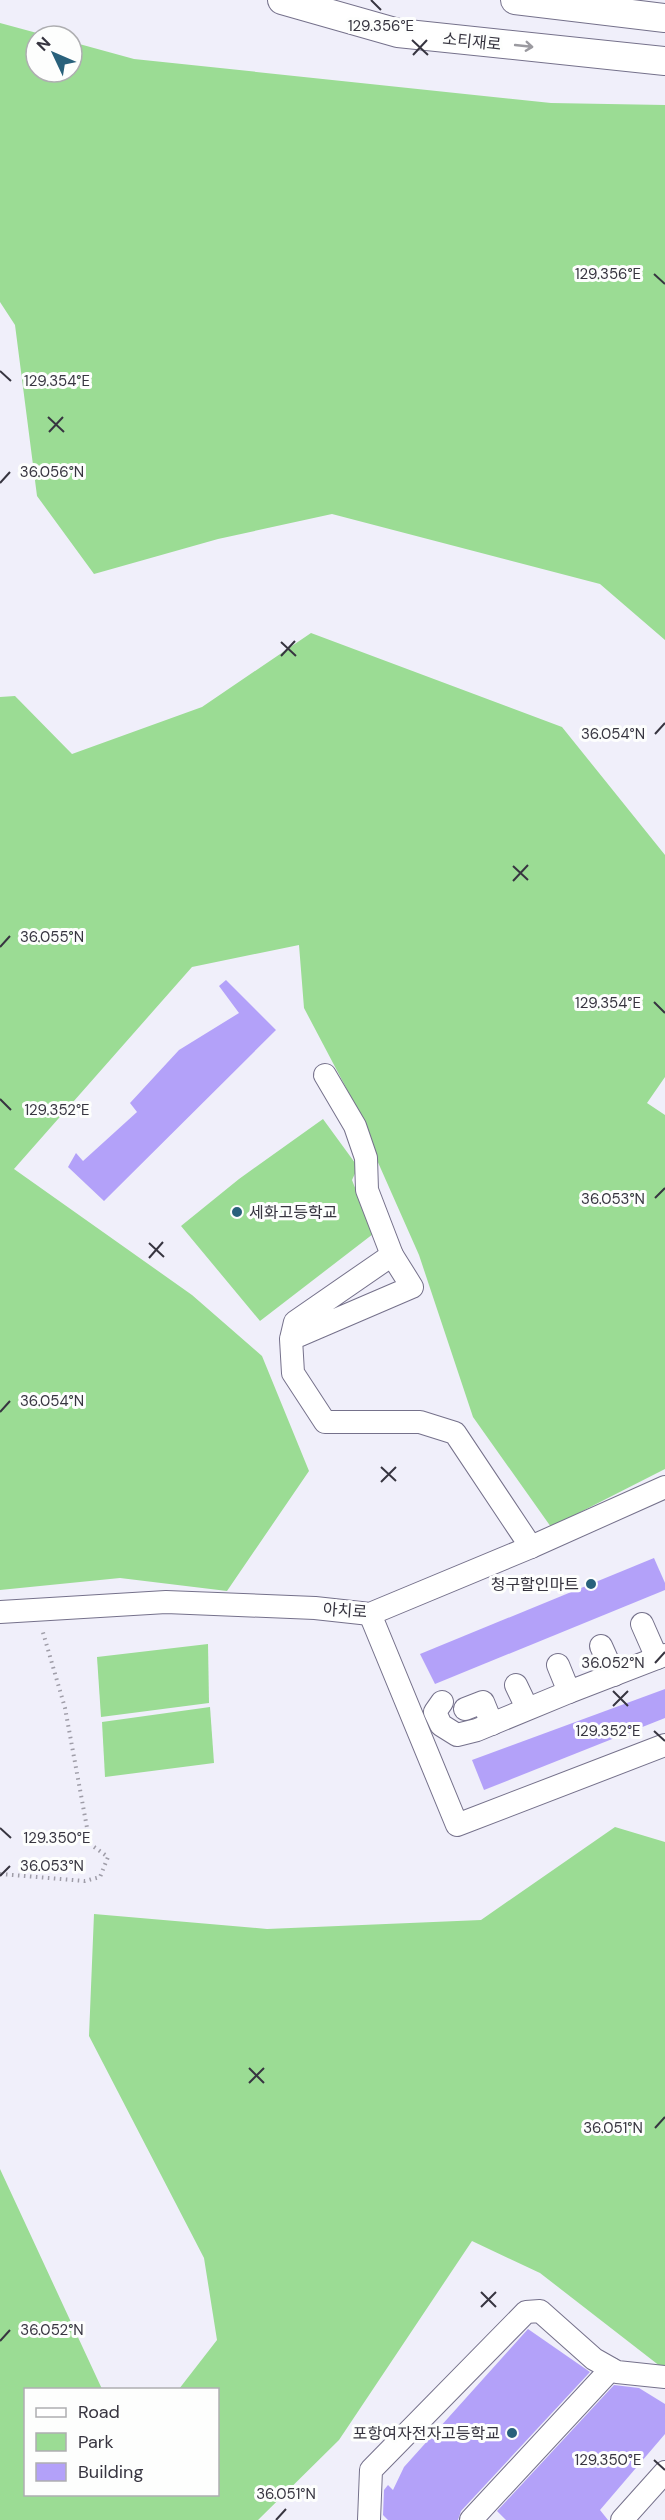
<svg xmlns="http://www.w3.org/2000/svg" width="665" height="2520" font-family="'DM Sans','Noto Sans KR',sans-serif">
<rect width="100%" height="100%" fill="#f0effa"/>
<g fill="#9bdc94">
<path d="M 0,23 L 48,36 L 36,36 L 36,72 L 72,72 L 72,42 L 134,59 L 551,103 L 665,105 L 665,640 L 600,584 L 332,514 L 218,539 L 94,574 L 37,496 L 15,325 L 0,302 Z"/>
<path d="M 311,633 L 562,727 L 665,855 L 665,1077 L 647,1103 L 665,1115 L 665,1469 L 551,1527 L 473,1417 L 419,1255 L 365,1133 L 362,1118 L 304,1008 L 299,945 L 192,967 L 14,1169 L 192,1295 L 262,1356 L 309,1471 L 227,1591 L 120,1578 L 0,1590 L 0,697 L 15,696 L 72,754 L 202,707 Z"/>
<path d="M 323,1119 L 358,1167 L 352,1180 L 373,1234 L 260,1321 L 181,1226 L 239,1179 Z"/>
<path d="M 208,1644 L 209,1703 L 101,1717 L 97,1657 Z"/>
<path d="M 210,1707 L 214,1763 L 105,1777 L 102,1722 Z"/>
<path d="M 615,1827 L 665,1842 L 665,2370 L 540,2273 L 472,2241 L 339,2440 L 258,2520 L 0,2520 L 0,2169 L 102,2389 L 26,2390 L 26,2494 L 218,2494 L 218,2390 L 179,2389 L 217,2340 L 204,2258 L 89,2036 L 94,1914 L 267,1929 L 481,1920 Z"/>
</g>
<g fill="#b3a1f9">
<path d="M 226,980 L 276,1030 L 104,1201 L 68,1167 L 76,1153 L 83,1161 L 137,1112 L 130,1103 L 179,1050 L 239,1013 L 219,986 Z"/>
<path d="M 654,1558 L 665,1583 L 665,1590 L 435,1684 L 420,1654 Z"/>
<path d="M 665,1689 L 665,1718 L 484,1790 L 472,1760 Z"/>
<path d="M 528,2329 L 590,2372 L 461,2511 L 458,2520 L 388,2520 L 383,2515 L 384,2490 L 388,2485 L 393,2490 L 404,2467 Z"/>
<path d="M 614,2385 L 639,2388 L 665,2404 L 665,2434 L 600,2510 L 608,2520 L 506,2520 L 497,2511 Z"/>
</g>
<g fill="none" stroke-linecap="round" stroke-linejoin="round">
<defs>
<g id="minor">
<path d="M 325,1075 L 355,1126 L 366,1158 L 367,1190 L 392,1255"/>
<path d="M 291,1339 L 295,1322 L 392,1255 L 412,1287 L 291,1339 L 293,1373 L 325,1422 L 420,1422 L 455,1433 L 531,1547"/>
<path d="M 0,1612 L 166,1602 L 315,1608 L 370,1614 L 531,1547 L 665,1487"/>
<path d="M 370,1614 L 457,1825 L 665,1745"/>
<path d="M 642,1624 L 657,1658"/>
<path d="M 601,1646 L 614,1675"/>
<path d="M 558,1665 L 569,1692 L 665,1655"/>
<path d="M 516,1685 L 527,1708"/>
<path d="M 442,1702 L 435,1712 L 441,1725 L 457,1735 L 477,1730 L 569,1692"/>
<path d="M 465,1709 L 483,1702 L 492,1724"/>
<path d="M 369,2520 L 371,2470 L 526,2312 L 540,2311 L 594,2359 L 617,2372 L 665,2377"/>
<path d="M 471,2520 L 611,2369"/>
<path d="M 622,2520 L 665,2472"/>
</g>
<g id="major">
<path d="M 282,0 L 398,33 L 665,61"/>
<path d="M 515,0 L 665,18"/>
</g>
</defs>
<use href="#minor" stroke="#75718b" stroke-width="24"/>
<use href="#major" stroke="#75718b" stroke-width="30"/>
<path stroke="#9f9da8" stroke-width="4" stroke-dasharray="1.5 4.5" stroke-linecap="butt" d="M 0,1874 L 85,1881 L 100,1877 L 108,1857 L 90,1844 L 65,1708 L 42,1629"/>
<use href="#minor" stroke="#fff" stroke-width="22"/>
<use href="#major" stroke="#fff" stroke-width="28"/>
</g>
<defs><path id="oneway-shaft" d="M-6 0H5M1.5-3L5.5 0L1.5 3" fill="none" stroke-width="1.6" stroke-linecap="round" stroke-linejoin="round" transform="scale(1.5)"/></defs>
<use stroke="#9b9aa0" href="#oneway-shaft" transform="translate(524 46) rotate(6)"/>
<path fill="none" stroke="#373540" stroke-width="2" d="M 371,0 L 381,10M 412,40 L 428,55M 413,55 L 427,40M 654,274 L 665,284M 0,371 L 11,381M 48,417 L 64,432M 49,432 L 63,417M 0,483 L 10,472M 281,642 L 296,656M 281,656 L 295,641M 655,734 L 665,723M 513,866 L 528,880M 513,881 L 528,865M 0,947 L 10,936M 654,1002 L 665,1013M 0,1099 L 11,1110M 655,1198 L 665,1188M 149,1243 L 164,1257M 149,1258 L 163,1242M 0,1412 L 10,1401M 381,1467 L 396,1481M 381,1482 L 396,1467M 655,1663 L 665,1652M 613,1691 L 628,1706M 613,1706 L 628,1691M 654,1731 L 665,1741M 0,1828 L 11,1838M 0,1876 L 10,1866M 249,2068 L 264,2083M 249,2083 L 264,2068M 655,2128 L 665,2117M 481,2292 L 496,2307M 481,2307 L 496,2292M 0,2341 L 10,2330M 654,2460 L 665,2470M 276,2520 L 286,2509"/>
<g fill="#29617b" stroke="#fdfefd" stroke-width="2">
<circle cx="237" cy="1212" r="6"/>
<circle cx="591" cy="1584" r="6"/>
<circle cx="512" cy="2433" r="6"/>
</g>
<g text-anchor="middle" stroke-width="6" stroke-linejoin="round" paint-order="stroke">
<g font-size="16" fill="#373540" stroke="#fdfefd">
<text transform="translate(472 41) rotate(6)" y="6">소티재로</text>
<text transform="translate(345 1610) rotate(4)" y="6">아치로</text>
</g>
<g font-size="16" fill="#373540" stroke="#fdfefd" text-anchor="end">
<text x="249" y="1218" text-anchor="start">세화고등학교</text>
<text x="579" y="1590">청구할인마트</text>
<text x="500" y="2439">포항여자전자고등학교</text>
</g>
</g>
<g font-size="15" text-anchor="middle" fill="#373540" stroke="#fdfefd" stroke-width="6" stroke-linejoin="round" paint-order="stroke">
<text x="381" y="31">129.356°E</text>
<text x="608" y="279">129.356°E</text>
<text x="57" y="386">129.354°E</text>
<text x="52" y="477">36.056°N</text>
<text x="613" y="739">36.054°N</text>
<text x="52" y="942">36.055°N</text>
<text x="608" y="1008">129.354°E</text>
<text x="57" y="1115">129.352°E</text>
<text x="613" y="1204">36.053°N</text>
<text x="52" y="1406">36.054°N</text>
<text x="613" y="1668">36.052°N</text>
<text x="608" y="1736">129.352°E</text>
<text x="57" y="1843">129.350°E</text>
<text x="52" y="1871">36.053°N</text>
<text x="613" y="2133">36.051°N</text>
<text x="52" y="2335">36.052°N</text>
<text x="608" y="2465">129.350°E</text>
<text x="286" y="2499">36.051°N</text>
</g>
<rect x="24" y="2388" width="195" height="108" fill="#fdfefd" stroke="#aeaeb1" stroke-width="1.5"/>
<rect x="36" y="2408" width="30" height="9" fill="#ffffff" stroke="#aeaeb1" stroke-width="1.5"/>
<text x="78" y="2418" font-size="18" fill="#373540">Road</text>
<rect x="36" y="2433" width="30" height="18" fill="#9bdc94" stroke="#aeaeb1" stroke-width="1.5"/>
<text x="78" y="2448" font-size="18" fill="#373540">Park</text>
<rect x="36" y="2463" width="30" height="18" fill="#b3a1f9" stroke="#aeaeb1" stroke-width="1.5"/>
<text x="78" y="2478" font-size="18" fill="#373540">Building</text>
<g transform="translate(54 54) rotate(314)"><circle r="28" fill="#fdfefd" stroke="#aeaeb1" stroke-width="1.5"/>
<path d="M0-4.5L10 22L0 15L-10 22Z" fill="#29617b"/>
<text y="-9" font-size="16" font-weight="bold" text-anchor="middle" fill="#373540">N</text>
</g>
</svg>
